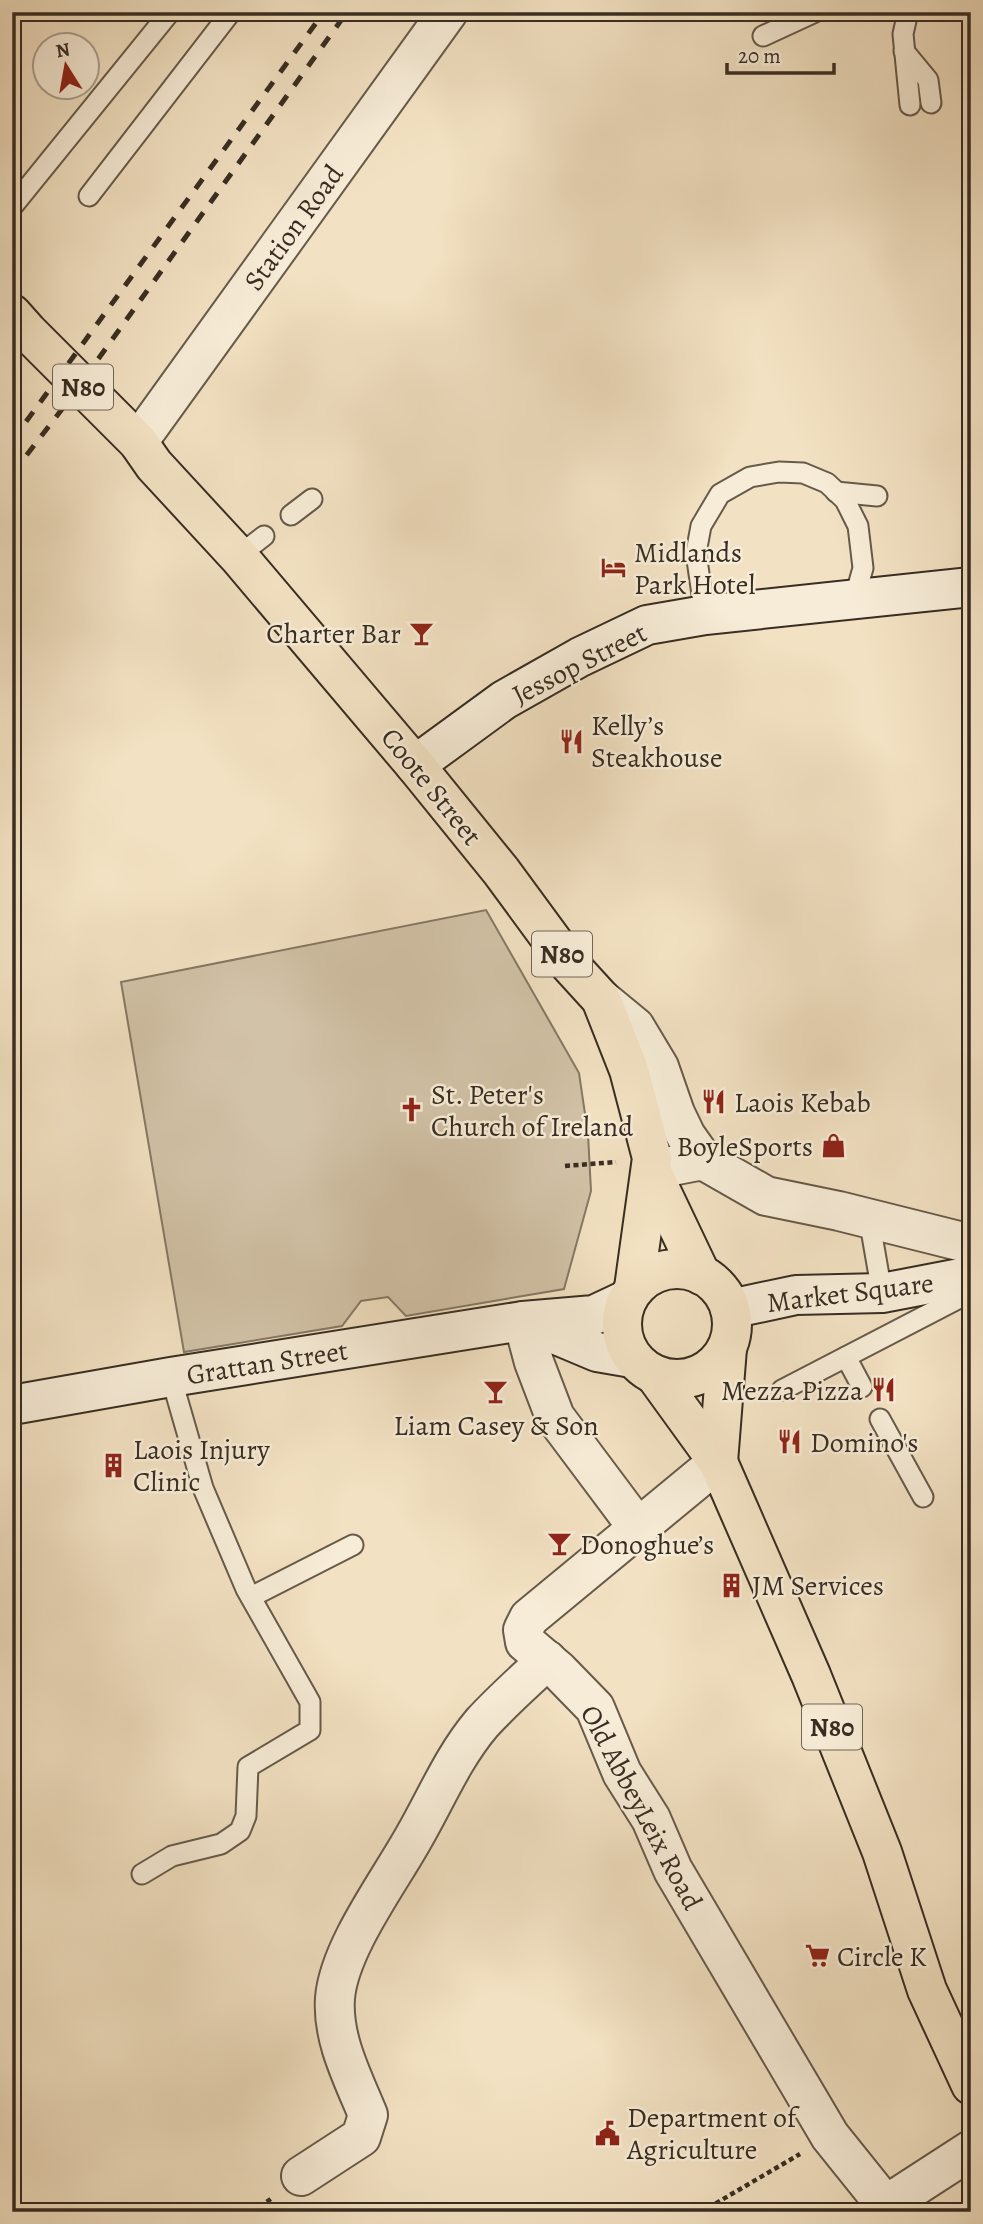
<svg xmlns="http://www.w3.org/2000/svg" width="983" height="2224" font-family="Alegreya,serif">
<rect width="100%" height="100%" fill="#f2e1c2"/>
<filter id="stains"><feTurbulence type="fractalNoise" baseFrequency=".00286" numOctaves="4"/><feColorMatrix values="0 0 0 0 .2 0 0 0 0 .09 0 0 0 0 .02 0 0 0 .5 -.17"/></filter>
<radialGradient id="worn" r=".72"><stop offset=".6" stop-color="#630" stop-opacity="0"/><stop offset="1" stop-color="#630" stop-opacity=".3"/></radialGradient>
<path fill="#d2c2a7" stroke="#857864" stroke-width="2" d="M 486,910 L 579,1073 L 588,1134 L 591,1191 L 564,1289 L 406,1316 L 388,1297 L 361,1301 L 342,1326 L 184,1352 L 121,982 Z"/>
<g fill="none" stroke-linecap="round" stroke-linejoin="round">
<defs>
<g id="lane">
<path d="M 908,12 L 903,34 L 910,105"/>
<path d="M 763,36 L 815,12"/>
<path d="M 904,51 L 928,80 L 931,103"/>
<path d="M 89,196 L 231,12"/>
<path d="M 12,207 L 170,12"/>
<path d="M 836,492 L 877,496"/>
<path d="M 291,515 L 312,499"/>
<path d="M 238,556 L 264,536"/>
<path d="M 705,615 L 696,553 L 701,526 L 720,494 L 750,477 L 779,472 L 803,473 L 827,483 L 845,500 L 858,526 L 863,568 L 854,600"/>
<path d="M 869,1218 L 882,1293"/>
<path d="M 846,1357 L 862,1387"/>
<path d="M 782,1390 L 971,1292"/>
<path d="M 880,1419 L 923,1497"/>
<path d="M 251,1597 L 353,1545"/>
<path d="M 142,1874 L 172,1856 L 221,1844 L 240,1831 L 246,1816 L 248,1767 L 310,1730 L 310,1702 L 246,1589 L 203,1488 L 171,1377"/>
</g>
<g id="street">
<path d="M 138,442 L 448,12"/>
<path d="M 601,999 L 635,1027 L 659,1067 L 675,1113 L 686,1136 L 703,1160"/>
<path d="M 651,1170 L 703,1160 L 766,1196 L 839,1211 L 971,1244"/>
<path d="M 523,1321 L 534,1362 L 555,1417 L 638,1528"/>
<path d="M 718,1462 L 529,1618 L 523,1630 L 525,1642 L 558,1670 L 595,1708 L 622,1773 L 651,1819 L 673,1870 L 830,2136 L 891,2212"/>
<path d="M 301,2176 L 361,2137 L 368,2115 C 353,2078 332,2039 335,1998 C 339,1948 389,1882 414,1837 C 436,1799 453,1757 482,1723 C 502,1701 525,1681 547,1660"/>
<path d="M 886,2205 L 971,2150"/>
</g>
<g id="secondary">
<path d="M 415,765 L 504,700 L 580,657 L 647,625 L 705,615 L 971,587"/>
<path d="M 730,1309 L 796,1295 L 882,1293 L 971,1276"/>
<path d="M 528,1323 L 597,1352 L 632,1358"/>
<path d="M 12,1405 L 171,1377 L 523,1321 L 594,1315 L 626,1300"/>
</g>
<g id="primary">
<path d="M 12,314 L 28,332 L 138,442 L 154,465 L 238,556 L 415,765 L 501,871 L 570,965 L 601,999 L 629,1070 L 652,1158 L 634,1288"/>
<path d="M 651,1170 L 701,1275"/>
<circle cx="677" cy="1324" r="55"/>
<path d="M 655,1375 L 718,1462 L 811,1675 L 882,1852 L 927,1990 L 971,2085"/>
<path d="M 718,1462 L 727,1348"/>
</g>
</defs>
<use href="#lane" stroke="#665a4a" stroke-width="23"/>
<use href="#street" stroke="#665a4a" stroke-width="42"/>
<use href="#secondary" stroke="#382d22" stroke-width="42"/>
<use href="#primary" stroke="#382d22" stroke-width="42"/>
<g stroke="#382d22" stroke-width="4.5" stroke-dasharray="5 3.5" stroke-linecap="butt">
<path d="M 565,1166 L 616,1162"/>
<path d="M 253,2212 L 272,2198"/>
<path d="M 701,2212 L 800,2154"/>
</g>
<use href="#lane" stroke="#f7ecd7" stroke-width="19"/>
<use href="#street" stroke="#f7ecd7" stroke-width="38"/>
<use href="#secondary" stroke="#f7ecd7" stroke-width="38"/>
<use href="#primary" stroke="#f2e1c2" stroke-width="38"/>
<g stroke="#382d22" stroke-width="5" stroke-dasharray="12 12" stroke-linecap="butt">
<path d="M 12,441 L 324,12"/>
<path d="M 12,474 L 66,404 L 347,12"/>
</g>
</g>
<defs>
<symbol id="hotel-bare" viewBox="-9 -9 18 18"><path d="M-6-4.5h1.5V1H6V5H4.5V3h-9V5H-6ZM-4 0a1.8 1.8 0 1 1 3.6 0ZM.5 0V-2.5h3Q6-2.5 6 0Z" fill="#8f2418" stroke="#f7ecd7" stroke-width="2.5" paint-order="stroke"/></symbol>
<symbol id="bar-bare" viewBox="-9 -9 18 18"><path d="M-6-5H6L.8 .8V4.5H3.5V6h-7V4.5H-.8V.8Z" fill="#8f2418" stroke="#f7ecd7" stroke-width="2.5" paint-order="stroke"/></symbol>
<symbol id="restaurant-bare" viewBox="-9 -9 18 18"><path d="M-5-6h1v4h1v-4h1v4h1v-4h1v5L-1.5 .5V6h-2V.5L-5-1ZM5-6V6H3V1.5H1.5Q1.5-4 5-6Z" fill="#8f2418" stroke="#f7ecd7" stroke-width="2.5" paint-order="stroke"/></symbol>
<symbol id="church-bare" viewBox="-9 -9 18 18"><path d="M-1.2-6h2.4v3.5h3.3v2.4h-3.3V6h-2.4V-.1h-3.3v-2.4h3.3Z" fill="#8f2418" stroke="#f7ecd7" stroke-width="2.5" paint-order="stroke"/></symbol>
<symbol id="shop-bare" viewBox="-9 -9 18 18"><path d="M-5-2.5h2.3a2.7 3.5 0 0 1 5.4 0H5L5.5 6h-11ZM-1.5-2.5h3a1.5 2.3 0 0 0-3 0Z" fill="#8f2418" stroke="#f7ecd7" stroke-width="2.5" paint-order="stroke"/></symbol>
<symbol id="building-bare" viewBox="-9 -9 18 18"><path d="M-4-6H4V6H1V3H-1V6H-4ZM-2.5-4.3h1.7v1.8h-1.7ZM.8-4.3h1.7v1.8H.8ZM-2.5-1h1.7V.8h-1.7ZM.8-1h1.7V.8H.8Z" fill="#8f2418" stroke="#f7ecd7" stroke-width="2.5" paint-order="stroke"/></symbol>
<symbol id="supermarket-bare" viewBox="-9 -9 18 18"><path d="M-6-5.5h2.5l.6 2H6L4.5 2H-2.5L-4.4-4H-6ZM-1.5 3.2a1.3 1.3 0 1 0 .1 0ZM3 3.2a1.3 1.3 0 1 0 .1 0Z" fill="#8f2418" stroke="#f7ecd7" stroke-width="2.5" paint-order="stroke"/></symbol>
<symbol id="civic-bare" viewBox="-9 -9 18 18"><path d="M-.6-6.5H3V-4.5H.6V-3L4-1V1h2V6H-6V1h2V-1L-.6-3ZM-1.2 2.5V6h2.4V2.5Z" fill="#8f2418" stroke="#f7ecd7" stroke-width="2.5" paint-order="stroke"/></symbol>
</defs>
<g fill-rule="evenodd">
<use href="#hotel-bare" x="596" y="550" width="35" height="35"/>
<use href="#bar-bare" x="404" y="616" width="35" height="35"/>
<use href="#restaurant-bare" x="554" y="724" width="35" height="35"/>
<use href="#restaurant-bare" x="696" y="1084" width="35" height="35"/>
<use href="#church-bare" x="394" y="1092" width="35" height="35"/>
<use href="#shop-bare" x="816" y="1128" width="35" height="35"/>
<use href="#restaurant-bare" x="866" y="1372" width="35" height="35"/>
<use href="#bar-bare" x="478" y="1374" width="35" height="35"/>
<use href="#restaurant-bare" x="772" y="1424" width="35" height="35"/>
<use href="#building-bare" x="96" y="1448" width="35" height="35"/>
<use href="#bar-bare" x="542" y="1526" width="35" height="35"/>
<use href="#building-bare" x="714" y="1568" width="35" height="35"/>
<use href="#supermarket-bare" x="800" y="1938" width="35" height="35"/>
<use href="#civic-bare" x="590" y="2116" width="35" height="35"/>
</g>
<g text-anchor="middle" stroke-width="5" stroke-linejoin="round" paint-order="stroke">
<g fill="#f7ecd7" stroke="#716658" stroke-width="2">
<rect x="53" y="364.5" width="60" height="45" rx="5"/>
<rect x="532" y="931.5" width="60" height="45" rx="5"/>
<rect x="802" y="1704.5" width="60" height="45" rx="5"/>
</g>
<g font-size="26" font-weight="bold" fill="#382d22">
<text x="83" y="396">N80</text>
<text x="562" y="963">N80</text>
<text x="832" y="1736">N80</text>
</g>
<g font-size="28" fill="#382d22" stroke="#f7ecd7">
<text transform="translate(293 227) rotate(-54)" y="10">Station Road</text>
<text transform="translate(579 663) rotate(-27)" y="10">Jessop Street</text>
<text transform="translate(432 786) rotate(51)" y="10">Coote Street</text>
<text transform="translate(850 1292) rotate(-7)" y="10">Market Square</text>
<text transform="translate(267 1362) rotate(-9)" y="10">Grattan Street</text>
<text transform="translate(642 1807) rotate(62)" y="10">Old AbbeyLeix Road</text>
</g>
<g font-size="28" fill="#382d22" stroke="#f7ecd7" text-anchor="start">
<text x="634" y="562">Midlands<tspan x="634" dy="32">Park Hotel</tspan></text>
<text x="401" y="643" text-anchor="end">Charter Bar</text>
<text x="591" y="735">Kelly’s<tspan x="591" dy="32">Steakhouse</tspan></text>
<text x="431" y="1104">St. Peter's<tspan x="431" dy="32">Church of Ireland</tspan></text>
<text x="734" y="1112">Laois Kebab</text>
<text x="813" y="1156" text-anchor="end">BoyleSports</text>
<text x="863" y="1400" text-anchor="end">Mezza Pizza</text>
<text x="496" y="1435" text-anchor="middle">Liam Casey &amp; Son</text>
<text x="810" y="1452">Domino's</text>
<text x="133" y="1459">Laois Injury<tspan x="133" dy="32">Clinic</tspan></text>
<text x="580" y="1554">Donoghue’s</text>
<text x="752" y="1595">JM Services</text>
<text x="837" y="1966">Circle K</text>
<text x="627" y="2127">Department of<tspan x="627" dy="32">Agriculture</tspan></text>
</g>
</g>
<rect width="983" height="2224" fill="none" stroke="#f2e1c2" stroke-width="42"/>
<rect x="14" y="14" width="955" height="2196" fill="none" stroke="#382d22" stroke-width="3.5"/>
<rect x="21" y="21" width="941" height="2182" fill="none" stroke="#382d22" stroke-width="2"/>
<g transform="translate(66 66) rotate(349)"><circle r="33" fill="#f7ecd7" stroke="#aba08f" stroke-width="2"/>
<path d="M0-5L12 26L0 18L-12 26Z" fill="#8f2418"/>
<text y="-10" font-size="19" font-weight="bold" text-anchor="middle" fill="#382d22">N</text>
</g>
<path d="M727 63v10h107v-10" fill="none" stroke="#382d22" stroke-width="3.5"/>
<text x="738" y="63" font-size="21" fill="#382d22" stroke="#f7ecd7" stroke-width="5" paint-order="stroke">20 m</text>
<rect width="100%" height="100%" filter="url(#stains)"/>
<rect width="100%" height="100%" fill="url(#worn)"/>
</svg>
